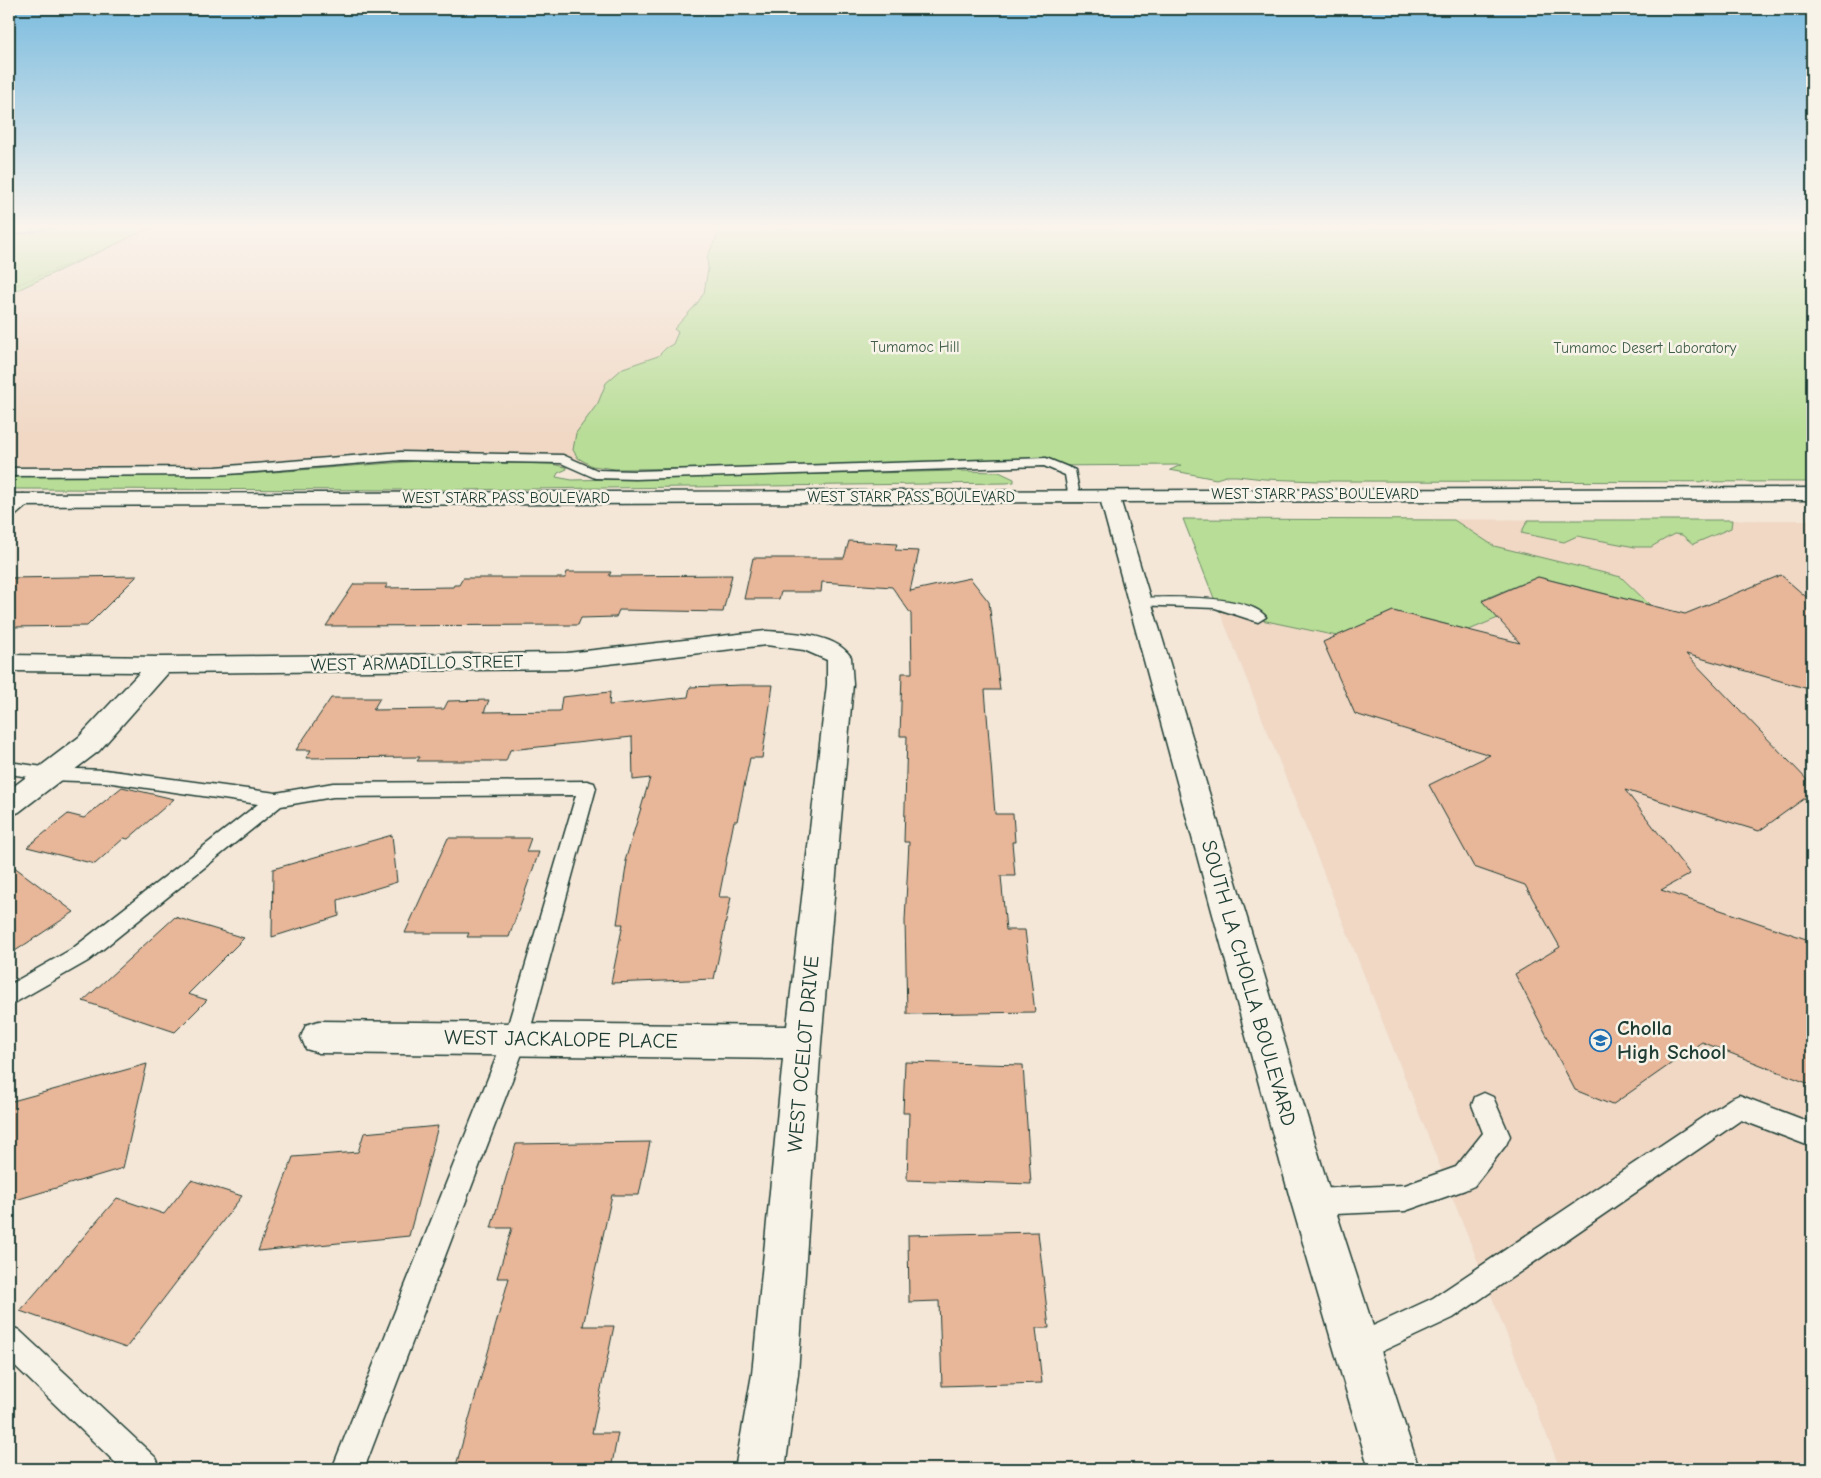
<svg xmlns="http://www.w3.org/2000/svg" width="1821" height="1478" font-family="'Comic Neue',sans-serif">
<rect width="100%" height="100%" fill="#f4e7d8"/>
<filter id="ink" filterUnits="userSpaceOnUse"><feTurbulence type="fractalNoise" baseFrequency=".02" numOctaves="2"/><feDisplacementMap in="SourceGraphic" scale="10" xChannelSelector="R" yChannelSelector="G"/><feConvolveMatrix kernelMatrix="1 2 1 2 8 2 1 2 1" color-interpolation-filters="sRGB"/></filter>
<g filter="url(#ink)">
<g fill="#f0d8c5">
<path d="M 144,228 L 762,228 L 686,467 L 9,475 L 9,294 Z"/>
<path d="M 1183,519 L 1812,520 L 1812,1469 L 1560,1469 Z"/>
</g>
<g fill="#b8dd97" stroke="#6c8d66">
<path d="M 9,228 L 150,228 L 9,294 Z"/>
<path d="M 721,228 L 1812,228 L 1812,482 L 1318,481 L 1264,479 L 1237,476 L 1226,476 L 1216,479 L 1170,470 L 1181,465 L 615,469 L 592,466 L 578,458 L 573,450 L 576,433 L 598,403 L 606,383 L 623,368 L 658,356 L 666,348 L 673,344 L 678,332 L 674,329 L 696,305 L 704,293 L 708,268 L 707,257 Z"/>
<path d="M 418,461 L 551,464 L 566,467 L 567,469 L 558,473 L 556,477 L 572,480 L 960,471 L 999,472 L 1014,479 L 1014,482 L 1007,483 L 450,490 L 9,489 L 9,475 L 247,474 Z"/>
<path d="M 1183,519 L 1454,520 L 1494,546 L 1621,577 L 1650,605 L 1538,577 L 1482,600 L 1498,618 L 1469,630 L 1393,611 L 1337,636 L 1219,611 Z"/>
<path d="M 1528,520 L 1732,520 L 1731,528 L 1693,544 L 1682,535 L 1674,534 L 1651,547 L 1635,547 L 1577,536 L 1564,542 L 1521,533 Z"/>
</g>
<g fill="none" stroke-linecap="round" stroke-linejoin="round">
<path fill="#559193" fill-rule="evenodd" d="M 52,228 L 59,228 L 9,237 L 9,235 Z"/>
</g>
<g fill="#e8b699" stroke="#1f3d34">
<path d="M 849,541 L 897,544 L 895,550 L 919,551 L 910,591 L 970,578 L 989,602 L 1000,690 L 985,690 L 995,814 L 1013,814 L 1015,842 L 1012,842 L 1015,876 L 1001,876 L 1006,930 L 1025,930 L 1035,1012 L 907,1014 L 905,921 L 909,842 L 904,842 L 907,736 L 900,736 L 902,673 L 912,673 L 911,614 L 892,587 L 822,582 L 821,592 L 781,592 L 779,599 L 744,599 L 753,558 L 844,558 Z"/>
<path d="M 567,572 L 611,572 L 609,576 L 732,575 L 723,612 L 619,610 L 616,617 L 581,618 L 578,625 L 326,626 L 354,584 L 388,584 L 385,588 L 453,587 L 454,585 L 459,585 L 463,578 L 565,578 Z"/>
<path d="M 1781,575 L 1812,602 L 1812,690 L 1686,654 L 1812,785 L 1812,793 L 1759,831 L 1625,790 L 1690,874 L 1661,890 L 1812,941 L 1812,1085 L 1702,1042 L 1612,1105 L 1575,1090 L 1515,974 L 1560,947 L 1525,885 L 1474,867 L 1429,785 L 1490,755 L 1355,714 L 1323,642 L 1393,611 L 1520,643 L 1482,601 L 1538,577 L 1685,614 Z"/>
<path d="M 137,576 L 87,626 L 9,627 L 9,578 Z"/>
<path d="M 741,685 L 773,685 L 762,758 L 750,758 L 737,821 L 734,821 L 719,897 L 731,897 L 714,979 L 611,983 L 623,924 L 617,924 L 627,861 L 625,861 L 650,778 L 633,780 L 632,737 L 510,750 L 506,761 L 417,761 L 420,757 L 306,758 L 311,750 L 296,750 L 331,698 L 380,698 L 373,710 L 444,709 L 448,701 L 489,700 L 484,712 L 560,711 L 562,697 L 610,692 L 609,705 L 688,697 L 690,687 Z"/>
<path d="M 122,787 L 174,799 L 128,839 L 124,838 L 95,864 L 27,847 L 68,814 L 84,818 Z"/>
<path d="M 392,835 L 397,882 L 338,900 L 339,916 L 272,937 L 273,869 Z"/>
<path d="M 448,838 L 531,838 L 526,852 L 539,852 L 509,937 L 467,937 L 469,933 L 405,933 Z"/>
<path d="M 9,863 L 74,912 L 9,955 Z"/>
<path d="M 175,917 L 244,938 L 188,994 L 207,1000 L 175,1032 L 83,1001 Z"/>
<path d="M 905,1062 L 1023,1065 L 1031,1184 L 907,1180 L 909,1113 L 903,1113 Z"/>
<path d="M 147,1064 L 123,1168 L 9,1202 L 9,1102 Z"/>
<path d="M 438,1126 L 409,1236 L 258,1251 L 293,1157 L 358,1152 L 364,1133 Z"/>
<path d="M 650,1142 L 639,1195 L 612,1195 L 583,1326 L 614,1326 L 592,1433 L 618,1433 L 611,1469 L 455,1469 L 509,1278 L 497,1278 L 512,1228 L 491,1228 L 516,1144 Z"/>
<path d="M 191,1180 L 242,1196 L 126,1348 L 20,1311 L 117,1198 L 164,1214 Z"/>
<path d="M 1038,1232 L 1049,1328 L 1036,1328 L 1042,1383 L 942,1386 L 939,1301 L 909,1302 L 908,1235 Z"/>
</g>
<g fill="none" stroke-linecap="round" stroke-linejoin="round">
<defs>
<g id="service">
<path d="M 401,452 L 563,455 L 597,470 L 635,471 L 1046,458 L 1075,470 L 1080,496 L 1074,500 L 1069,499 L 1065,475 L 1044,466 L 635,479 L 595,478 L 561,463 L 401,460 L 216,475 L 9,476 L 9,468 L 216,467 Z"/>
<path d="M 1140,598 C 1167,597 1249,594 1266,617 L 1258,622 L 1215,608 L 1135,605 L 1133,602 Z"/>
<path d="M 9,762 L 50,768 L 105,770 L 276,793 L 333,783 L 587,781 L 594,783 L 596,788 L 528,1038 L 364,1469 L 332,1469 L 504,1038 L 576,795 L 333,797 L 281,806 L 88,961 L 9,1006 L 9,985 L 72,949 L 258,804 L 105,782 L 50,780 L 9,774 Z"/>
<path d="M 1484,1093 L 1493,1097 L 1510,1136 L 1506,1145 L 1474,1186 L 1465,1190 L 1405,1211 L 1312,1215 L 1303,1211 L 1299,1202 L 1303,1193 L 1312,1189 L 1405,1185 L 1456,1167 L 1483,1133 L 1472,1105 L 1475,1097 Z"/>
<path d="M 1739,1095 L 1812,1123 L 1812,1147 L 1741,1120 L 1453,1318 L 1357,1363 L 1347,1358 L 1342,1348 L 1347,1338 L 1433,1298 L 1730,1099 Z"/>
<path d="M 9,1326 L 19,1330 L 156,1458 L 161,1469 L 122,1469 L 9,1360 Z"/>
</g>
<g id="minor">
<path d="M 23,494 L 30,496 L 33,500 L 16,515 L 9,517 L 9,501 Z"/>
<path d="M 766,631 C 792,633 835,633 851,657 L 853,684 L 821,1043 L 798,1374 L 785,1469 L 735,1469 L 752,1374 L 783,1059 L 319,1053 L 306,1049 L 301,1037 L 306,1025 L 319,1021 L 787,1026 L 827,684 L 827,660 L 804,650 L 766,645 L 567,669 L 168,673 L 99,751 L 19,812 L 9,816 L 9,790 L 79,737 L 140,672 L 9,671 L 9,655 L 161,657 L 567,653 Z"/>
</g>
<path id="secondary" d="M 1812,488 L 1812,500 L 1121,502 L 1333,1202 L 1419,1469 L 1369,1469 L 1291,1202 L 1101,502 L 9,506 L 9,494 Z"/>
</defs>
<use href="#service" stroke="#1f3d34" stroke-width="3"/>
<use href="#minor" stroke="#1f3d34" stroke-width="3"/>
<use href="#secondary" stroke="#1f3d34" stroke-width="3"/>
<path stroke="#1f3d34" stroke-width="1" stroke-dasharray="0.5 2" stroke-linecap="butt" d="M 9,288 L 132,239 L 153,228"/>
<use href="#service" fill="#f7f3e8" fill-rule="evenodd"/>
<use href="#minor" fill="#f7f3e8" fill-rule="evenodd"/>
<use href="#secondary" fill="#f7f3e8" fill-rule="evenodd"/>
</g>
</g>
<linearGradient id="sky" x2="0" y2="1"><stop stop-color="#7bbcdf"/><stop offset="0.52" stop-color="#faf4ed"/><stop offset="1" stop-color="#faf4ed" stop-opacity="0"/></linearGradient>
<rect width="1821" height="435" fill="url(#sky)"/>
<defs>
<symbol id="school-ring" viewBox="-11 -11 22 22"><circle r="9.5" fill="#f7f3e8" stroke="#1f6fb2" stroke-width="1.5"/><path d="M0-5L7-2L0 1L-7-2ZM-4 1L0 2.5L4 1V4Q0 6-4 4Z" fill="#1f6fb2"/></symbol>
</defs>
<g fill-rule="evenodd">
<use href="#school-ring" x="1588" y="1028" width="25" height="25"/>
</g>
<g text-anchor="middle" stroke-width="5" stroke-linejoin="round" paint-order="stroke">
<g font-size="15" fill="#3e5d48" stroke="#f7f3e8">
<text x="915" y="352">Tumamoc Hill</text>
<text x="1645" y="353">Tumamoc Desert Laboratory</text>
</g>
<g font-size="15" fill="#1f3d34" stroke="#f7f3e8">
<text x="1315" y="499">WEST STARR PASS BOULEVARD</text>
<text x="911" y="502">WEST STARR PASS BOULEVARD</text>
<text x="506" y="503">WEST STARR PASS BOULEVARD</text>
</g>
<g font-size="18" fill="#1f3d34" stroke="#f7f3e8">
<text transform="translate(417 663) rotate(-1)" y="6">WEST ARMADILLO STREET</text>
</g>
<g font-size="21" fill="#1f3d34" stroke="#f7f3e8">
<text transform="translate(1249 983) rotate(74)" y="7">SOUTH LA CHOLLA BOULEVARD</text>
<text transform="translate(561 1039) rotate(1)" y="7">WEST JACKALOPE PLACE</text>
<text transform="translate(803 1054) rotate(-85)" y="7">WEST OCELOT DRIVE</text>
</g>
<g font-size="21" font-weight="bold" fill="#1f3d34" stroke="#f7f3e8" text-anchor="start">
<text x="1617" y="1035">Cholla<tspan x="1617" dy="24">High School</tspan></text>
</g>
</g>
<rect width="1821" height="1478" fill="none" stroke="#f7f3e8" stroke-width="30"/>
<rect x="15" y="15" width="1791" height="1448" fill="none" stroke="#1f3d34" stroke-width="2" filter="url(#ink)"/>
</svg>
